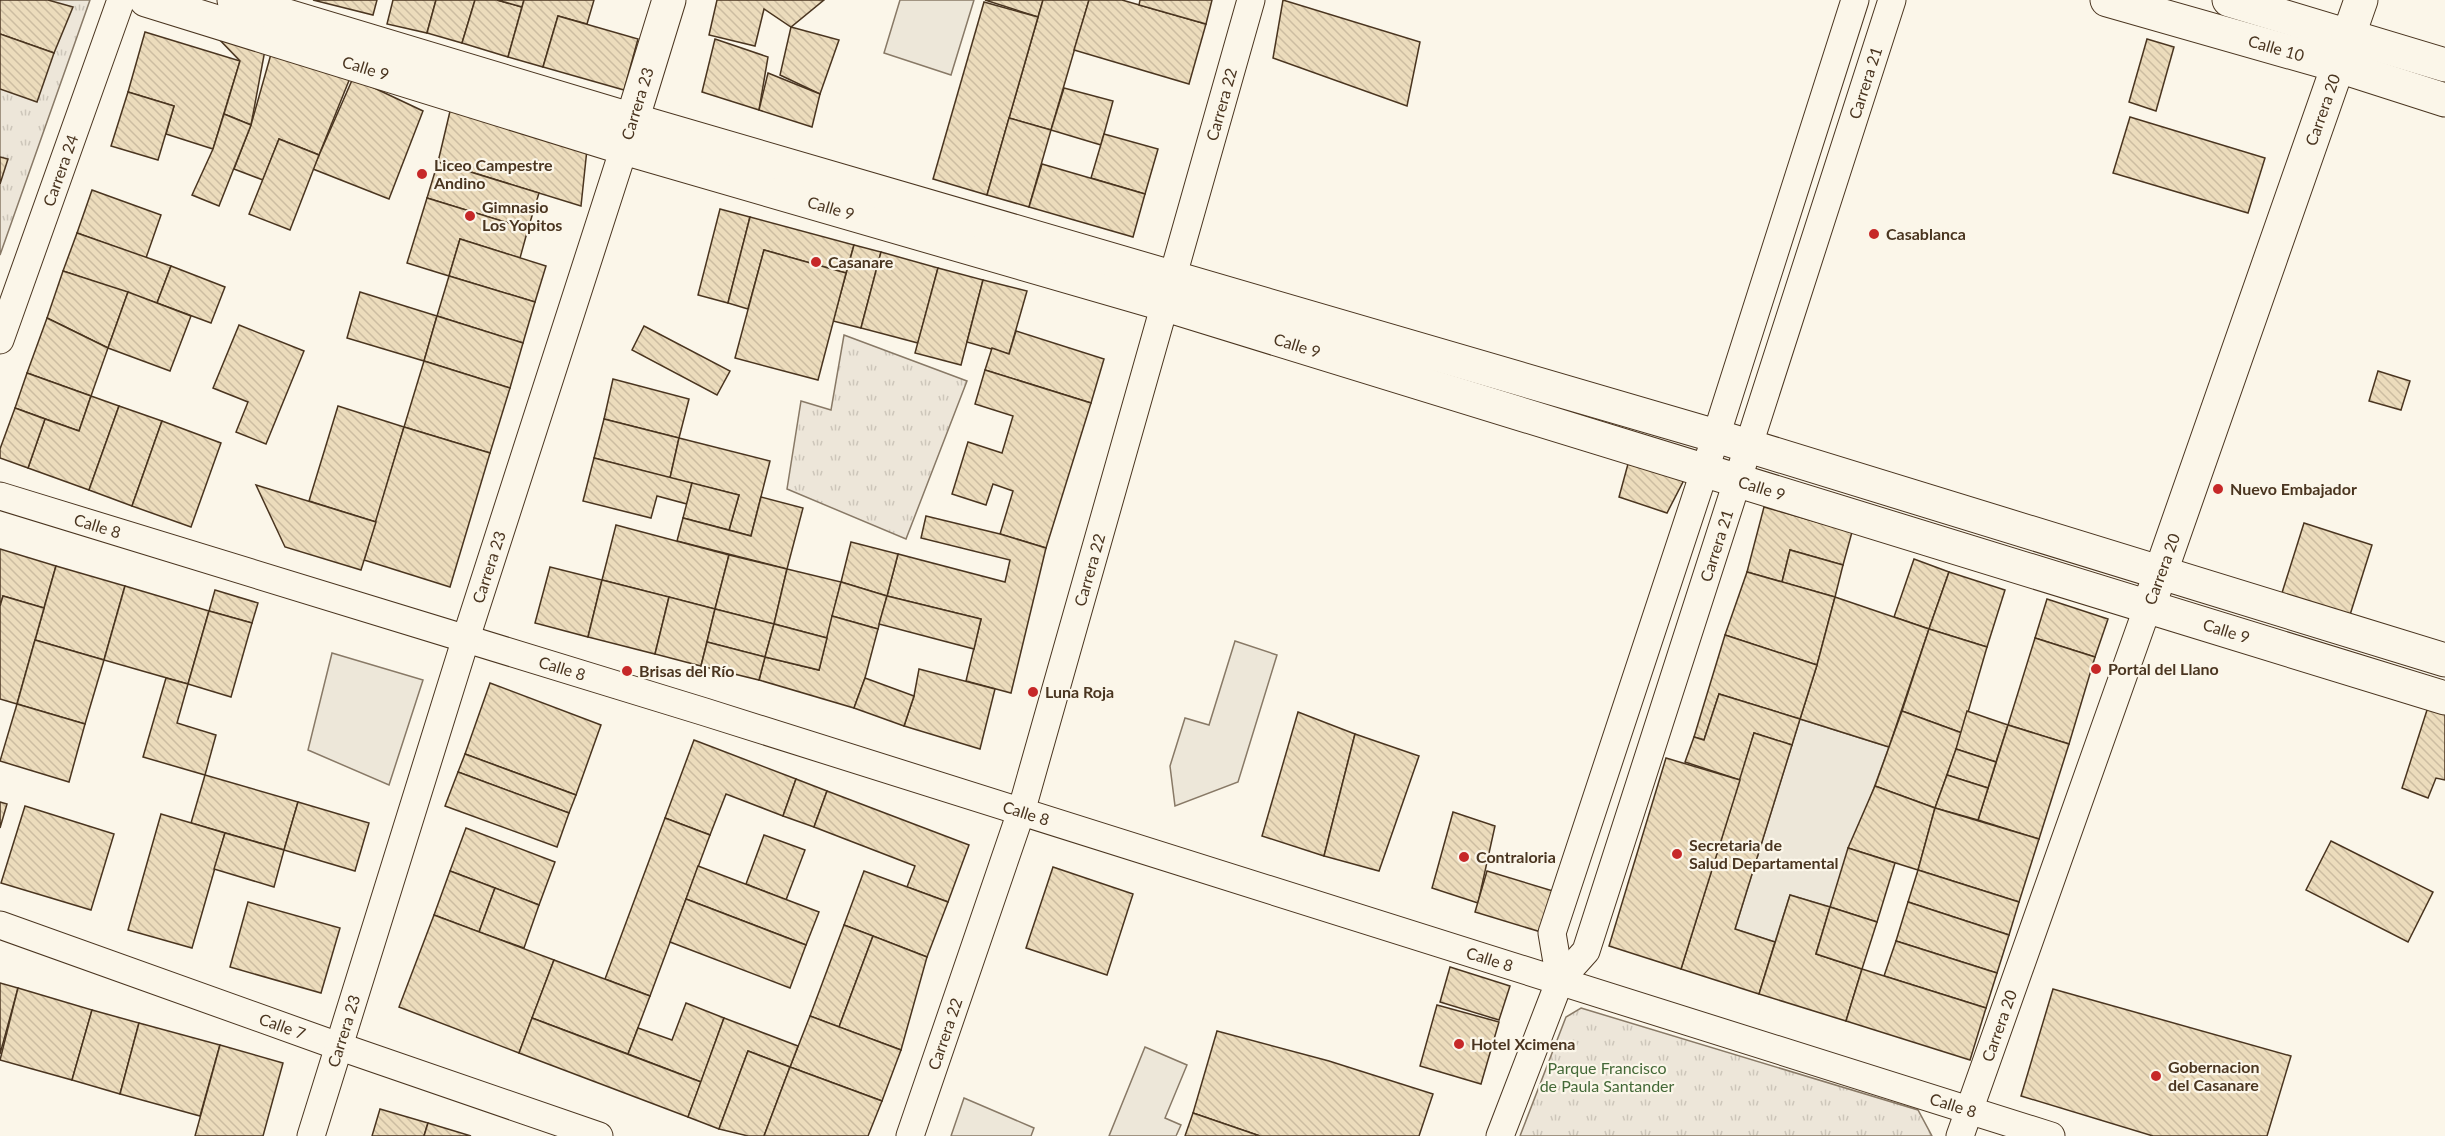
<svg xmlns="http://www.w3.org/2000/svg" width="2445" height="1136" font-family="Lato,sans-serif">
<defs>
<pattern id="grass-tufts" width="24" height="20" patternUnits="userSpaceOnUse" patternTransform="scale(1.5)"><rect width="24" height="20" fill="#ede6d9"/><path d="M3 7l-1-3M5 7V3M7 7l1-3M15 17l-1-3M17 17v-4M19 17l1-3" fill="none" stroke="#cdc6ba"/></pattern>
<pattern id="building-back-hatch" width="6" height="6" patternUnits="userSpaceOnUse" patternTransform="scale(1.5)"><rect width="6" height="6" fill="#ecdcbc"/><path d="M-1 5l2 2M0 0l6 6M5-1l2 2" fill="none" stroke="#ccbda1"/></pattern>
</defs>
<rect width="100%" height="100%" fill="#fbf6e9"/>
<g fill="url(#grass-tufts)" stroke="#887966" stroke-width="1.5">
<path d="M 0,0 L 90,0 L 0,255 Z"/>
<path d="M 844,335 L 967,381 L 906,539 L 787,489 L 801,401 L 831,410 Z"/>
<path d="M 1581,1008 L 1918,1110 L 1932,1136 L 1520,1136 L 1566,1017 Z"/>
</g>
<g fill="#ede7d9" stroke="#887966" stroke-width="1.5">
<path d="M 900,0 L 974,0 L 951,75 L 884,53 Z"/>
<path d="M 1235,641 L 1277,655 L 1238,782 L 1175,806 L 1170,766 L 1185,718 L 1209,725 Z"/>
<path d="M 332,653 L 423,680 L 389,785 L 308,750 Z"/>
<path d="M 1800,719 L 1889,747 L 1830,907 L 1790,895 L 1775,942 L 1735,929 Z"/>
<path d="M 1145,1047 L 1187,1065 L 1165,1118 L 1181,1125 L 1176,1136 L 1109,1136 Z"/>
<path d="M 964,1098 L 1034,1128 L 1031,1136 L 951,1136 Z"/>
</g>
<g fill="url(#building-back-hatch)" stroke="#4a3520" stroke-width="1.5">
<path d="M 0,0 L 48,0 L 73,7 L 54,53 L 0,34 Z"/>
<path d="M 313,0 L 377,0 L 373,15 Z"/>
<path d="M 393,0 L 436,0 L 427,33 L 387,24 Z"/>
<path d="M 436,0 L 475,0 L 462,43 L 427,33 Z"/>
<path d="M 475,0 L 497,0 L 522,7 L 508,57 L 462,43 Z"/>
<path d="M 497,0 L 524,0 L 522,7 Z"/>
<path d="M 524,0 L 594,0 L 587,24 L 558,16 L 543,67 L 508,57 Z"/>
<path d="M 717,0 L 824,0 L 791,27 L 764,9 L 755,46 L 709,35 Z"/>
<path d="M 985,0 L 1043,0 L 1038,17 Z"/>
<path d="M 1043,0 L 1089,0 L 1051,130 L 1009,118 Z"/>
<path d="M 1089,0 L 1122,0 L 1206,24 L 1189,84 L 1074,50 Z"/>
<path d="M 1140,0 L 1212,0 L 1206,24 L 1139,5 Z"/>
<path d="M 1283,0 L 1420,42 L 1407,106 L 1273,58 Z"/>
<path d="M 984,2 L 1038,17 L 987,195 L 933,179 Z"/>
<path d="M 558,16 L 638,39 L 624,90 L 543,67 Z"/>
<path d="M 791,27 L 839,40 L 820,94 L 780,75 Z"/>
<path d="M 145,32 L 240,61 L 213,149 L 166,134 L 174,106 L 128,92 Z"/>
<path d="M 0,34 L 54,53 L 37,102 L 0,89 Z"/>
<path d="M 215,35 L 265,50 L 251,125 L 224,114 L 240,61 Z"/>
<path d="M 715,39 L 768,57 L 759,110 L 702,92 Z"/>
<path d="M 2147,39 L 2174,47 L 2156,111 L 2129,102 Z"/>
<path d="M 271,54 L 350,78 L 319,155 L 279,139 L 263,180 L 234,169 L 251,125 Z"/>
<path d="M 768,73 L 820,94 L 812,127 L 759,110 Z"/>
<path d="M 353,78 L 423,111 L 389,199 L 313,169 Z"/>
<path d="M 1064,88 L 1113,101 L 1101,145 L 1051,130 Z"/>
<path d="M 128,92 L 174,106 L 158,160 L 111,146 Z"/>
<path d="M 451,107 L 587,149 L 581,206 L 438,162 Z"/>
<path d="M 224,114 L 251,125 L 219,206 L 192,195 L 213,149 Z"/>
<path d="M 2130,117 L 2265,158 L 2248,213 L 2113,173 Z"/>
<path d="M 1009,118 L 1051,130 L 1029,207 L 987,195 Z"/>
<path d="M 1104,134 L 1158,149 L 1145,194 L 1091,178 Z"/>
<path d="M 279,139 L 319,155 L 290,230 L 249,214 Z"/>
<path d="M 0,157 L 8,159 L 0,184 Z"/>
<path d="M 438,162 L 539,193 L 528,229 L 427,198 Z"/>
<path d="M 1042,164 L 1145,194 L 1133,237 L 1029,207 Z"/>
<path d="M 92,190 L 161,215 L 146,258 L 77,233 Z"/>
<path d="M 427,198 L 528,229 L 520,258 L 460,239 L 449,276 L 407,263 Z"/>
<path d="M 720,209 L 750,217 L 728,303 L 698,295 Z"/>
<path d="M 750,217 L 854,245 L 846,273 L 764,250 L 748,309 L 728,303 Z"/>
<path d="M 77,233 L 171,266 L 157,303 L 63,271 Z"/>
<path d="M 460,239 L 546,266 L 535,302 L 449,276 Z"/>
<path d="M 854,245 L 881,252 L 861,328 L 833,321 Z"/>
<path d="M 764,250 L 846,273 L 818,380 L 735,358 Z"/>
<path d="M 881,252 L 938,268 L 918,343 L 861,328 Z"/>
<path d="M 171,266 L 225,287 L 211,323 L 157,303 Z"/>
<path d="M 938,268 L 983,280 L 961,365 L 915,353 Z"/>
<path d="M 63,271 L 128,292 L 108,348 L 47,318 Z"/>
<path d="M 449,276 L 535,302 L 523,343 L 437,316 Z"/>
<path d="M 983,280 L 1027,291 L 1009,354 L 967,342 Z"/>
<path d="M 128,292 L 191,316 L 170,371 L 108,348 Z"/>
<path d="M 360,292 L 437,316 L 424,361 L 347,338 Z"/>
<path d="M 437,316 L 523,343 L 510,388 L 424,361 Z"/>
<path d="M 47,318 L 108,348 L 91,396 L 27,373 Z"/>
<path d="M 239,325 L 304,351 L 266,444 L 236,432 L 248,402 L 213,388 Z"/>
<path d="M 644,326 L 730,371 L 717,395 L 632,350 Z"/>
<path d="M 1016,331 L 1104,359 L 1091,403 L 985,370 L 992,348 L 1009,354 Z"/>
<path d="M 424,361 L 510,388 L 490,453 L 404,427 Z"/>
<path d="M 985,370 L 1091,403 L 1046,548 L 1000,534 L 1013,491 L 993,484 L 986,505 L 952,494 L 968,442 L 1002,453 L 1013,416 L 975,404 Z"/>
<path d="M 2378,371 L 2410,381 L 2401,410 L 2369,401 Z"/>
<path d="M 27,373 L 91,396 L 79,431 L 15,408 Z"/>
<path d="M 613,379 L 689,399 L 679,438 L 604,419 Z"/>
<path d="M 91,396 L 119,406 L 89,490 L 28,468 L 45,419 L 79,431 Z"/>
<path d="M 119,406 L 162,421 L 132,506 L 89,490 Z"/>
<path d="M 338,406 L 404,427 L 376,522 L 309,501 Z"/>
<path d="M 15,408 L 45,419 L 28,468 L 0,458 L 0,449 Z"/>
<path d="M 604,419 L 679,438 L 670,478 L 594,458 Z"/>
<path d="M 162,421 L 221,443 L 191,527 L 132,506 Z"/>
<path d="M 404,427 L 490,453 L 450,587 L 364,560 Z"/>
<path d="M 679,438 L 770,461 L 751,536 L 729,530 L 739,495 L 670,478 Z"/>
<path d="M 594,458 L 692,483 L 687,504 L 657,496 L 651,518 L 583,501 Z"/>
<path d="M 1628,464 L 1685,478 L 1667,513 L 1619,497 Z"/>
<path d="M 692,483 L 739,495 L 729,530 L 683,518 Z"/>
<path d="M 256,485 L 376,522 L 361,570 L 285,547 Z"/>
<path d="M 761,497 L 803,508 L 787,569 L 677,541 L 683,518 L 751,536 Z"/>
<path d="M 1764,507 L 1852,532 L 1843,565 L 1790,550 L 1782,582 L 1747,572 Z"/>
<path d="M 926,516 L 1000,534 L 1046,548 L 1011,693 L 966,681 L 981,619 L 887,596 L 898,554 L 1005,582 L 1010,560 L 921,538 Z"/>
<path d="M 2304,523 L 2372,545 L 2349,618 L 2281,596 Z"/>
<path d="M 616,525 L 729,555 L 715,609 L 602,580 Z"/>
<path d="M 851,542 L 898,554 L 887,596 L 841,582 Z"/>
<path d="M 0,549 L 56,566 L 44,608 L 3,596 L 0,606 Z"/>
<path d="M 1790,550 L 1843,565 L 1835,597 L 1782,582 Z"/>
<path d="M 729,555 L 787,569 L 774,624 L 715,609 Z"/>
<path d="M 1914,559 L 1949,572 L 1929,629 L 1894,617 Z"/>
<path d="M 56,566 L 125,586 L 104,660 L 35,640 Z"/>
<path d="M 550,567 L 602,580 L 588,637 L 535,623 Z"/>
<path d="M 787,569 L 841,582 L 827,638 L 774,624 Z"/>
<path d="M 1747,572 L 1835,597 L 1817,665 L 1725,635 Z"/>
<path d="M 1949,572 L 2005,590 L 1987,647 L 1929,629 Z"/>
<path d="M 602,580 L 669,597 L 655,654 L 588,637 Z"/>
<path d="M 841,582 L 887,596 L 878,629 L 832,616 Z"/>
<path d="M 125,586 L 209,611 L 188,684 L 104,660 Z"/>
<path d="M 215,590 L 258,603 L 252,623 L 209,611 Z"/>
<path d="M 3,596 L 44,608 L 17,704 L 0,699 L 0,606 Z"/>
<path d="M 887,596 L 981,619 L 974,649 L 879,624 Z"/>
<path d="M 669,597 L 715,609 L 701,666 L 655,654 Z"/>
<path d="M 1835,597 L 1929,629 L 1889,747 L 1800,719 L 1817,665 Z"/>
<path d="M 2047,599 L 2108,619 L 2095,657 L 2035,638 Z"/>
<path d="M 715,609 L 774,624 L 765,657 L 707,642 Z"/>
<path d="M 209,611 L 252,623 L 231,697 L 188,684 Z"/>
<path d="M 832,616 L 878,629 L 865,678 L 854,708 L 759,680 L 765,657 L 819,670 Z"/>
<path d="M 774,624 L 827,638 L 819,670 L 765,657 Z"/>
<path d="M 1929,629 L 1987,647 L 1962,733 L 1902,711 Z"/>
<path d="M 1725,635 L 1817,665 L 1800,719 L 1719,694 L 1704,740 L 1694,737 Z"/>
<path d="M 2035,638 L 2095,657 L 2069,744 L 2008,725 Z"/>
<path d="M 35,640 L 104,660 L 85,724 L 17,704 Z"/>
<path d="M 707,642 L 765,657 L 759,680 L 701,666 Z"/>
<path d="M 919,669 L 995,689 L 980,749 L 904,726 L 914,696 Z"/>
<path d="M 166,678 L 188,684 L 177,723 L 216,735 L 205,775 L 143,757 Z"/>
<path d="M 865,678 L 914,696 L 904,726 L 854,708 Z"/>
<path d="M 490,683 L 601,725 L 576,795 L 465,754 Z"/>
<path d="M 1719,694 L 1800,719 L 1792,745 L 1754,733 L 1740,780 L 1685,762 L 1694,737 L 1704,740 Z"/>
<path d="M 17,704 L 85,724 L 69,782 L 0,761 Z"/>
<path d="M 2428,707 L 2445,712 L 2445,780 L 2436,778 L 2428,798 L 2402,788 Z"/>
<path d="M 1902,711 L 1962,733 L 1935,808 L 1875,786 Z"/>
<path d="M 1967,711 L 2008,725 L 1996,762 L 1956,749 Z"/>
<path d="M 1298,712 L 1355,734 L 1324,856 L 1262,836 Z"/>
<path d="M 2008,725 L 2069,744 L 2039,839 L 1978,820 Z"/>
<path d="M 1754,733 L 1792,745 L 1735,929 L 1775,942 L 1759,994 L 1681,969 Z"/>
<path d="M 1355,734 L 1419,756 L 1379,871 L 1324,856 Z"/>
<path d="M 694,740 L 796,779 L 783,816 L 726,794 L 710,835 L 665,818 Z"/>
<path d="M 1956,749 L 1996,762 L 1988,788 L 1947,775 Z"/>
<path d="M 465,754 L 576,795 L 569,813 L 458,772 Z"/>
<path d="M 1666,758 L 1740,780 L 1681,969 L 1609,946 Z"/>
<path d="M 458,772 L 569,813 L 557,847 L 445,806 Z"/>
<path d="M 205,775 L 298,802 L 284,850 L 191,823 Z"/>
<path d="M 1947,775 L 1988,788 L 1978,820 L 1935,808 Z"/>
<path d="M 796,779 L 827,791 L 814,827 L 783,816 Z"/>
<path d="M 1875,786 L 1935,808 L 1918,870 L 1848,848 Z"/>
<path d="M 827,791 L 969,845 L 948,902 L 907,887 L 915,866 L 814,827 Z"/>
<path d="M 0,802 L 7,804 L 0,828 Z"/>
<path d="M 298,802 L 369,823 L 355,871 L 284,850 Z"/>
<path d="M 25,806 L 114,834 L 91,910 L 1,883 Z"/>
<path d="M 1935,808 L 2039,839 L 2019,902 L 1918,870 Z"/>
<path d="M 1453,812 L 1495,826 L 1478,903 L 1432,888 Z"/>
<path d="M 161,814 L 225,833 L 192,948 L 128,930 Z"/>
<path d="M 665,818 L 710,835 L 650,996 L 605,979 Z"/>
<path d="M 466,828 L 555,862 L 539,905 L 450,871 Z"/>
<path d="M 225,833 L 284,850 L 274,887 L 214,869 Z"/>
<path d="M 764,835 L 805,850 L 786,900 L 746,884 Z"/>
<path d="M 2331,841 L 2433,892 L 2408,942 L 2306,890 Z"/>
<path d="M 1848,848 L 1895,863 L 1877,922 L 1830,907 Z"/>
<path d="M 698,866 L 819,912 L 806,945 L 686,899 Z"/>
<path d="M 1053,867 L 1133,894 L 1107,975 L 1026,948 Z"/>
<path d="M 1918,870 L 2019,902 L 2009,935 L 1908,902 Z"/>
<path d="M 450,871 L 495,888 L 479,932 L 434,915 Z"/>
<path d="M 864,871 L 948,902 L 927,957 L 844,925 Z"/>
<path d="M 1487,871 L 1553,891 L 1541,932 L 1475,912 Z"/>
<path d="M 495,888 L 539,905 L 524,948 L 479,932 Z"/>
<path d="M 1790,895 L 1830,907 L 1816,954 L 1862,969 L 1846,1021 L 1759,994 Z"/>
<path d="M 686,899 L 806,945 L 790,988 L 670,942 Z"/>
<path d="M 248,902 L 340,928 L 321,993 L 230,967 Z"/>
<path d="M 1908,902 L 2009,935 L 1997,973 L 1896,941 Z"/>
<path d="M 1830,907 L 1877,922 L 1862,969 L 1816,954 Z"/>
<path d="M 434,915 L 554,960 L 519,1053 L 399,1007 Z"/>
<path d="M 844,925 L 873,936 L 839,1027 L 810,1016 Z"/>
<path d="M 873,936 L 927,957 L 901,1050 L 839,1027 Z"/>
<path d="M 1896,941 L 1997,973 L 1986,1008 L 1884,976 Z"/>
<path d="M 554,960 L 650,996 L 628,1054 L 532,1018 Z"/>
<path d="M 1450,967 L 1510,986 L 1499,1020 L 1440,1002 Z"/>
<path d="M 1862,969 L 1986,1008 L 1970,1060 L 1846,1021 Z"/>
<path d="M 0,983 L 18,988 L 0,1054 Z"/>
<path d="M 18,988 L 92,1010 L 72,1080 L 0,1060 Z"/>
<path d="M 2053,989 L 2291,1056 L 2267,1136 L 2153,1136 L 2021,1096 Z"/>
<path d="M 686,1003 L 724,1018 L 701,1082 L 628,1054 L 638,1028 L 672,1040 Z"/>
<path d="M 1437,1005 L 1499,1022 L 1481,1084 L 1420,1066 Z"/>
<path d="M 92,1010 L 139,1023 L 120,1094 L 72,1080 Z"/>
<path d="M 810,1016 L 901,1050 L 882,1101 L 790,1067 Z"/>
<path d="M 532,1018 L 701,1082 L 688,1117 L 519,1053 Z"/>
<path d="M 724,1018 L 798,1046 L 790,1067 L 748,1051 L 719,1129 L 688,1117 Z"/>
<path d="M 139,1023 L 220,1045 L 200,1116 L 120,1094 Z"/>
<path d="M 1217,1031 L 1329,1061 L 1433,1094 L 1419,1136 L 1260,1136 L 1193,1113 Z"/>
<path d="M 220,1045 L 283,1063 L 263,1136 L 195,1136 Z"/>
<path d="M 748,1051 L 790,1067 L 764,1136 L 748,1136 L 719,1129 Z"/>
<path d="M 790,1067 L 882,1101 L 868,1136 L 764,1136 Z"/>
<path d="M 380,1109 L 428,1123 L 424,1136 L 372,1136 Z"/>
<path d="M 1193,1113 L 1260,1136 L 1185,1136 Z"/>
<path d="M 428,1123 L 471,1136 L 424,1136 Z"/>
</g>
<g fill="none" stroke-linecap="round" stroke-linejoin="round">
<defs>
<g id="street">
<path id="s1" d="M 0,340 L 121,0"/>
<path id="s2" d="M 0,496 L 705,712 L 2051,1136"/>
<path id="s3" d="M 0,925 L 338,1046 L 599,1136"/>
<path d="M 1560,980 L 1552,933 L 1716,436 L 1855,0"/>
<path id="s4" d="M 311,1136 L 466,638 L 624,148"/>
<path id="s5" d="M 910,1136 L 1021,812 L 1251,0"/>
<path id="s6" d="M 1500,1136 L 1560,980 L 1586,951 L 1892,0"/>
<path id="s7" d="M 1960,1136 L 2148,606"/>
</g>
<g id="secondary">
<path id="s8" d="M 146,0 L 624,148 L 1166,305 L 2445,698"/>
<path d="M 234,0 L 633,120 L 1716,436 L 2445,660"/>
<path id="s9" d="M 2107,0 L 2339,66 L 2445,100"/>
<path d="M 2229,0 L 2445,65"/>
<path id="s10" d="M 626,140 L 669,0"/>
<path id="s11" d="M 2153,594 L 2361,0"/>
</g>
</defs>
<use href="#street" stroke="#4a3520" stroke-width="29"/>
<use href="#secondary" stroke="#4a3520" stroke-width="35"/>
<use href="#street" stroke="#fbf6e9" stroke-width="27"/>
<use href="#secondary" stroke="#fbf6e9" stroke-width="33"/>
</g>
<g fill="#c62828" stroke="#fbf6e9" stroke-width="2">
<circle cx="422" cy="174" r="6"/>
<circle cx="470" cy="216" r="6"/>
<circle cx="1874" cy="234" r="6"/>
<circle cx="816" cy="262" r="6"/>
<circle cx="2218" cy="489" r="6"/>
<circle cx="2096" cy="669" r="6"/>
<circle cx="627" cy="671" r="6"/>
<circle cx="1033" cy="692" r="6"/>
<circle cx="1677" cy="854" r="6"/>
<circle cx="1464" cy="857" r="6"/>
<circle cx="1459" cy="1044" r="6"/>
<circle cx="2156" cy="1076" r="6"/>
</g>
<g text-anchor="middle" stroke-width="4.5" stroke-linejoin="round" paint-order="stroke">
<g font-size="16" fill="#4a3520" stroke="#fbf6e9">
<text dy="6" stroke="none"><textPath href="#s9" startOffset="176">Calle 10</textPath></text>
<text dy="6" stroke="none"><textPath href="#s8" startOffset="230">Calle 9</textPath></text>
<text dy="6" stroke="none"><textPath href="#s6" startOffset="1118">Carrera 21</textPath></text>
<text dy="6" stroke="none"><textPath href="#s5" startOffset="1078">Carrera 22</textPath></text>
<text dy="6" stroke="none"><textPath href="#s10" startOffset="38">Carrera 23</textPath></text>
<text dy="6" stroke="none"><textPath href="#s11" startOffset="513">Carrera 20</textPath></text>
<text dy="6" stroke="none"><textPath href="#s1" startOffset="180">Carrera 24</textPath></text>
<text dy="6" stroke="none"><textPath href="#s8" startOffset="716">Calle 9</textPath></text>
<text dy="6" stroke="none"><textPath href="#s8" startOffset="1202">Calle 9</textPath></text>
<text dy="6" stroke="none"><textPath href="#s8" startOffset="1688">Calle 9</textPath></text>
<text dy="6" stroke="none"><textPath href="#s2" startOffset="102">Calle 8</textPath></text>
<text dy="6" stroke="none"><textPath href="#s6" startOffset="632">Carrera 21</textPath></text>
<text dy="6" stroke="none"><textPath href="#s4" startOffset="596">Carrera 23</textPath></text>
<text transform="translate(2162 569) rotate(-70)" y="6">Carrera 20</text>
<text dy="6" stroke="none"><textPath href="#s5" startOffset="594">Carrera 22</textPath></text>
<text dy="6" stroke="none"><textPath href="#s8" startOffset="2174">Calle 9</textPath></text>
<text dy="6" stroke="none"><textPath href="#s2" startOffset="588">Calle 8</textPath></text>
<text dy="6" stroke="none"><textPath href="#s2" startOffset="1074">Calle 8</textPath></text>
<text dy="6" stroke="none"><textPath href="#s2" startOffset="1560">Calle 8</textPath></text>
<text dy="6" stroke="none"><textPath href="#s3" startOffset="300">Calle 7</textPath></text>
<text dy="6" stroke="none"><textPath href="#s7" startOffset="117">Carrera 20</textPath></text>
<text dy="6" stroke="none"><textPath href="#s4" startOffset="110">Carrera 23</textPath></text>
<text dy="6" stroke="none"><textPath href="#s5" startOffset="108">Carrera 22</textPath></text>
<text dy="6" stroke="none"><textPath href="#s2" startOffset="2046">Calle 8</textPath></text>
</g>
<g font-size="16" font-weight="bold" fill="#4a3520" stroke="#fbf6e9" text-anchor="start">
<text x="434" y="171">Liceo Campestre<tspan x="434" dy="18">Andino</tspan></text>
<text x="482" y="213">Gimnasio<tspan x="482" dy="18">Los Yopitos</tspan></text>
<text x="1886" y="240">Casablanca</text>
<text x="828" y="268">Casanare</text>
<text x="2230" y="495">Nuevo Embajador</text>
<text x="2108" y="675">Portal del Llano</text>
<text x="639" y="677">Brisas del Río</text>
<text x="1045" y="698">Luna Roja</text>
<text x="1689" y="851">Secretaria de<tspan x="1689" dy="18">Salud Departamental</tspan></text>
<text x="1476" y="863">Contraloria</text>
<text x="1471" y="1050">Hotel Xcimena</text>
<text x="2168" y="1073">Gobernacion<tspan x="2168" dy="18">del Casanare</tspan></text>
</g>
<g font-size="16" fill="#436837" stroke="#fbf6e9">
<text x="1607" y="1074">Parque Francisco<tspan x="1607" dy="18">de Paula Santander</tspan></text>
</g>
</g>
</svg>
